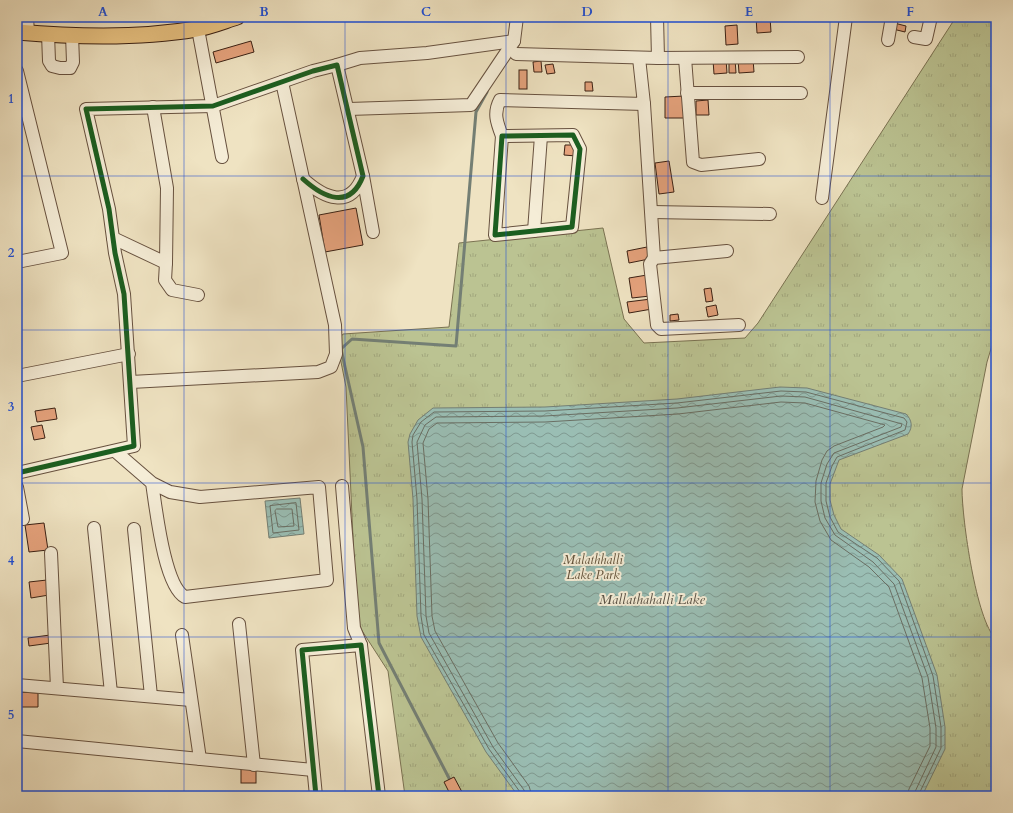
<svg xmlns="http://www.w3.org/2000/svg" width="1013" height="813" font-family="Cardo,serif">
<defs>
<pattern id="grass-tufts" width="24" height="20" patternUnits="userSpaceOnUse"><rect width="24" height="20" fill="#bbc392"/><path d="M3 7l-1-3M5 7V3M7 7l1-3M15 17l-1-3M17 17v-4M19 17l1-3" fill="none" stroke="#a2a77d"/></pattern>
<pattern id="water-waves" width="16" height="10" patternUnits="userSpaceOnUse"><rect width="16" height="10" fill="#9abeb4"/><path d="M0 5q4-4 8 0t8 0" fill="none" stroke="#7f9a91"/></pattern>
</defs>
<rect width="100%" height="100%" fill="#efe3c2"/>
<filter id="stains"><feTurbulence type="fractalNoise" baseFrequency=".005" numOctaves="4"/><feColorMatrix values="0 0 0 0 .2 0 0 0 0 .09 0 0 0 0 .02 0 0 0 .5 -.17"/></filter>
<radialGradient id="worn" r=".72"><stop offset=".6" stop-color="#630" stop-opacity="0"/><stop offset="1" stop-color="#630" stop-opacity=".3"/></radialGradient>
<path fill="url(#grass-tufts)" stroke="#7a7252" d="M 956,17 L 996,17 L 996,332 L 987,362 L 962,489 C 962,518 976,621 996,639 L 996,796 L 405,796 L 388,671 L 357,623 L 346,387 L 337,342 L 343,334 L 449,327 L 459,243 L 603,228 L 624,319 L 644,343 L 745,338 L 758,323 Z"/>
<g fill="url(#water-waves)" stroke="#747f74">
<path d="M 780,387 L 807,388 L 906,414 C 912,420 913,427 908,434 L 839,460 L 830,484 L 830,500 L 834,515 L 841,529 L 879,555 L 902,579 L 937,675 L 945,727 L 945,749 L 922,796 L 518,796 L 486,752 L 421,637 L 417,616 L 413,499 L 408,442 L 410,434 L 418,420 L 433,408 L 545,407 L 677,399 Z"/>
<path d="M 300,498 L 304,534 L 269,538 L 265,501 Z"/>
</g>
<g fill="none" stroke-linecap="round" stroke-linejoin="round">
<g stroke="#6a6f64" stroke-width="1">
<path d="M 296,503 L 299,530 L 273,533 L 270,506 Z"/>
<path d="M 277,509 L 292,509 L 294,526 L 278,527 L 275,511 Z"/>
<path d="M 520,796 L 520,792 L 489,749 L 424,635 L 421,616 L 417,499 L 412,442 L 413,435 L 421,422 L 434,412 L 545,411 L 677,403 L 781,391 L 806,392 L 904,418 L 907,422 L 905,430 L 837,457 L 832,466 L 826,483 L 826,501 L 830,517 L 838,532 L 877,558 L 899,581 L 933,676 L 941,727 L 941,748 L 918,796"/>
<path d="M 525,796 L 524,790 L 493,747 L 429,633 L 426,616 L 422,499 L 417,442 L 425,425 L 436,417 L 545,416 L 677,408 L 781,396 L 805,397 L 902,424 L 901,427 L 834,453 L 827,464 L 821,483 L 821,501 L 825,518 L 835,535 L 873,562 L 894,584 L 928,677 L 936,728 L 936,747 L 913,796"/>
<path d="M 532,796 L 529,786 L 498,743 L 435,631 L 432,616 L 428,499 L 423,443 L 429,429 L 437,423 L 545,422 L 678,414 L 781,402 L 805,403 L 885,425 L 883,427 L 834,446 L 827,451 L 822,460 L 816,481 L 815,502 L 820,521 L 831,540 L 869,567 L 889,587 L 922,678 L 930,728 L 930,746 L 909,789 L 907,796"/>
</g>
<g stroke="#747f74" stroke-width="3">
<path d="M 451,782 L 379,643 L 363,447 L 341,349 L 352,339 L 456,346 L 476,112 L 487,92"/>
<path d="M 456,790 L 460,796"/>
</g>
</g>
<g fill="#e5a27c" stroke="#3a2013">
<path d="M 756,17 L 770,17 L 771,32 L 757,33 Z"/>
<path d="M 894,23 L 906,26 L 905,32 L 893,29 Z"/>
<path d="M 737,25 L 738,44 L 726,45 L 725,26 Z"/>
<path d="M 251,41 L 254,52 L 216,63 L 213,52 Z"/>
<path d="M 726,59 L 727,73 L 714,74 L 713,60 Z"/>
<path d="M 729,59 L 735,59 L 736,73 L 729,73 Z"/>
<path d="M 738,59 L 753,59 L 754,72 L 739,73 Z"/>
<path d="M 541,61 L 542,72 L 534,72 L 533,62 Z"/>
<path d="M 553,64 L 555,73 L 547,74 L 545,65 Z"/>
<rect x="519" y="70" width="8" height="19"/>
<path d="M 585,82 L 592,82 L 593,91 L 585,91 Z"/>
<path d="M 684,96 L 684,118 L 665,118 L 665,97 Z"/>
<path d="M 708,100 L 709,115 L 696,115 L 696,101 Z"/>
<path d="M 565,145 L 577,145 L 576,156 L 564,155 Z"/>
<path d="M 669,161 L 674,192 L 659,194 L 655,163 Z"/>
<path d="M 356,208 L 363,245 L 325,252 L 319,215 Z"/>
<path d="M 647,247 L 649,259 L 629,263 L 627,251 Z"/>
<path d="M 647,275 L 650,296 L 632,298 L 629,278 Z"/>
<path d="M 711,288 L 713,301 L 706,302 L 704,289 Z"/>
<path d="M 651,299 L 652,309 L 629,313 L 627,302 Z"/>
<path d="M 716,305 L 718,315 L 708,317 L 706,307 Z"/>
<path d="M 678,314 L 679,320 L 670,321 L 670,315 Z"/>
<path d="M 55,408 L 57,419 L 37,422 L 35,411 Z"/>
<path d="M 42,425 L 45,438 L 34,440 L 31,427 Z"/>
<path d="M 44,523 L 48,550 L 29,552 L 25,525 Z"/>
<path d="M 47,580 L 49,595 L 31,598 L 29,582 Z"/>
<path d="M 50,635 L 51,643 L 29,646 L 28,638 Z"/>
<path d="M 20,692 L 38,693 L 38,707 L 20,707 Z"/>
<rect x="241" y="768" width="15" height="15"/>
<path d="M 454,777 L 462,792 L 451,796 L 444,782 Z"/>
</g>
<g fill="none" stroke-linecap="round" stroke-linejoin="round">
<defs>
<g id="minor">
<path d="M 27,17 L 28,33"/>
<path d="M 657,17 L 658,58"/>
<path d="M 198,29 L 222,157"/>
<path d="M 48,34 L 49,61 L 52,66 L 60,68 L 70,68 L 73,62 L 72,35"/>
<path d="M 914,37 L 926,39 L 931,17"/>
<path d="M 888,40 L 892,17"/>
<path d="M 516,54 L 658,58 L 798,57"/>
<path d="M 685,58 L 693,162 L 701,165 L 759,159"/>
<path d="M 337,65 L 360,58 L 427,53 L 514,41"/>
<path d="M 17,71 L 62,253 L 17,262"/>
<path d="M 687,93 L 801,93"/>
<path d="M 644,104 L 654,258"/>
<path d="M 349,109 L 471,105 L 514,41 L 517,17"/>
<path d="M 573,135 L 580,149 L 572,227 L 495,235 L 502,136 Z"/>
<path d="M 502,136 C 497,123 493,113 500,100 L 644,104 L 639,58"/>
<path d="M 363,176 L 373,232"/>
<path d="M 822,198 L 846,17"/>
<path d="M 652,212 L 770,214"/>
<path d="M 534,231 L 541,136"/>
<path d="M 113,238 L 166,263 L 167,188 L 153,107"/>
<path d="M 727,251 L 654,258 L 650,264 L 657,325 L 661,329 L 739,325"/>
<path d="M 166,263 L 165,280 L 172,290 L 198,295"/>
<path d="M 17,376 L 129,354"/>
<path d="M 131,382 L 318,372 L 331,367 L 336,354 L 335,325 L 282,82"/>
<path d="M 115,451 L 152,483 L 170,492 L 200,497 L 319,487 L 327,580 L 185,597 C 164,586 156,508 152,483"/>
<path d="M 17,473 L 134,446 L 124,294 L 115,253 L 109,209 L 86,109 L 213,106 L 313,71 L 337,65 L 363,176 C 350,210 324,198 303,179"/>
<path d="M 342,486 L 354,628 L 361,645"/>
<path d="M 17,487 L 23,519"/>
<path d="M 94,528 L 111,693"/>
<path d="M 134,529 L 151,696"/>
<path d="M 51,553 L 57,688"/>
<path d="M 239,624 L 254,765"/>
<path d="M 182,635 L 200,759"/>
<path d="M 17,685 L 191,700"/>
<path d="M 17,741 L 313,770"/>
<path d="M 316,796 L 302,650 L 361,645 L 379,796"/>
</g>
<path id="major" d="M 17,32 C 76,37 138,39 196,29 C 210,27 224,21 237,17"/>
</defs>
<use href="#minor" stroke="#67513f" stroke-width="14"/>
<use href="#major" stroke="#3a2013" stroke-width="17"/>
<use href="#minor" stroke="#f5edd7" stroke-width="12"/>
<use href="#major" stroke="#e8c281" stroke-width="15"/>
<defs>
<g id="cycleway">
<path d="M 573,135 L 580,149 L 572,227 L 495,235 L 502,136 Z"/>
<path d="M 17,473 L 134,446 L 124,294 L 115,253 L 109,209 L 86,109 L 213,106 L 313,71 L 337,65 L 363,176 C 350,210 324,198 303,179"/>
<path d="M 316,796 L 302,650 L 361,645 L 379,796"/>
</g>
</defs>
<use href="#cycleway" stroke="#f5edd7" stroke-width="8"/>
<use href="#cycleway" stroke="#1b5e20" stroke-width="5"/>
</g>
<path fill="none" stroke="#1d4ed8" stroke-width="1" stroke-opacity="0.55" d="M 184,17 L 184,796M 345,17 L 345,796M 506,17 L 506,796M 668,17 L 668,796M 830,17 L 830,796M 17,176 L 996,176M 17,330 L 996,330M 17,483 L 996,483M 17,637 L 996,637"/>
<g text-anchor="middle" stroke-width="4" stroke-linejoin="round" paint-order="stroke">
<g font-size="13" font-style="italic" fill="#615139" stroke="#f5edd7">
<text x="593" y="564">Malathhalli<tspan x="593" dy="15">Lake Park</tspan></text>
</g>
<g font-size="14" font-style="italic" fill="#574f43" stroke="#f5edd7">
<text x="652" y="604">Mallathahalli Lake</text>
</g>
</g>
<rect width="1013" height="813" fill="none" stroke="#efe3c2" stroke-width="44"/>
<rect x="22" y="22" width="969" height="769" fill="none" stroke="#1d4ed8" stroke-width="1.5"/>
<g font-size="13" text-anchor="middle" font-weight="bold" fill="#1d4ed8">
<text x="103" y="16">A</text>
<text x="264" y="16">B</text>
<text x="426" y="16">C</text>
<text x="587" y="16">D</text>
<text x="749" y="16">E</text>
<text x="910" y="16">F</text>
<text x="11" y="103">1</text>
<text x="11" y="257">2</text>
<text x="11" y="411">3</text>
<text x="11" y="565">4</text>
<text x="11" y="719">5</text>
</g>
<rect width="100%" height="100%" filter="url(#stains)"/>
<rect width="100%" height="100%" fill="url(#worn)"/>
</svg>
